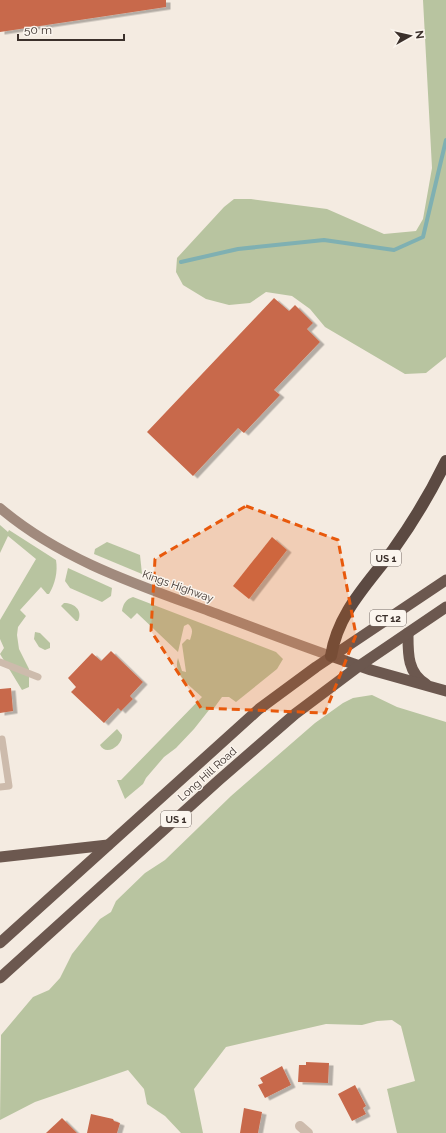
<svg xmlns="http://www.w3.org/2000/svg" width="446" height="1133" font-family="Raleway,sans-serif">
<defs>
<filter id="shadow"><feDropShadow dx="4.5" dy="2.5" stdDeviation="0" flood-color="#0004"/></filter>
</defs>
<rect width="100%" height="100%" fill="#f4ebe1"/>
<g fill="#b8c4a0">
<path d="M 423,0 L 446,0 L 446,357 L 426,373 L 405,374 L 325,327 L 310,309 L 292,296 L 266,292 L 250,303 L 229,305 L 206,299 L 183,285 L 176,272 L 177,258 L 224,207 L 234,199 L 251,199 L 327,209 L 384,234 L 416,231 L 423,219 L 432,168 Z"/>
<path d="M 0,525 L 8,532 L 9,530 L 56,560 C 58,572 55,584 49,594 L 47,594 L 41,587 L 20,610 L 26,616 L 18,627 L 17,635 L 19,649 L 29,669 L 29,687 L 22,690 L 0,654 L 4,648 L 0,639 L 0,620 L 36,559 L 8,536 L 0,553 Z"/>
<path d="M 107,542 L 140,555 L 142,574 L 94,554 L 95,549 Z"/>
<path d="M 68,568 L 112,588 L 111,596 L 102,602 L 70,588 L 65,581 Z"/>
<path d="M 133,597 L 276,652 L 283,659 L 277,669 L 236,702 L 229,697 L 222,697 L 214,708 L 209,710 L 194,729 L 176,748 L 164,757 L 146,778 L 143,784 L 125,799 L 117,780 L 121,780 L 202,697 C 192,687 172,675 178,658 L 182,671 L 186,672 L 182,644 L 187,639 L 190,640 C 192,633 194,629 188,624 L 184,626 L 178,652 L 137,613 L 131,619 L 122,611 C 123,604 126,599 133,597 Z"/>
<path d="M 64,603 C 74,603 83,610 78,621 L 76,621 L 61,606 Z"/>
<path d="M 35,632 L 40,633 L 50,643 L 50,648 L 45,650 L 39,647 L 34,639 Z"/>
<path d="M 372,695 L 397,707 L 446,722 L 446,1133 L 397,1133 L 387,1089 L 415,1081 L 401,1026 L 392,1020 L 377,1021 L 362,1025 L 326,1024 L 226,1047 L 194,1089 L 203,1133 L 181,1133 L 165,1116 L 147,1104 L 144,1089 L 128,1070 L 35,1102 L 0,1120 L 1,1035 L 33,997 L 49,990 L 60,978 L 72,954 L 100,919 L 111,912 L 116,901 L 145,873 L 165,860 L 231,796 L 315,723 L 343,703 L 353,698 Z"/>
<path d="M 117,729 L 122,735 C 123,745 106,757 100,745 Z"/>
</g>
<g fill="none" stroke-linecap="round" stroke-linejoin="round">
<path stroke="#7fb0b2" stroke-width="4" d="M 181,262 L 238,249 L 324,240 L 394,250 L 423,237 L 446,140"/>
</g>
<g fill="#c8694b" filter="url(#shadow)">
<path d="M 0,0 L 166,0 L 166,7 L 0,32 Z"/>
<path d="M 274,298 L 289,311 L 295,305 L 313,323 L 307,329 L 320,342 L 274,390 L 280,395 L 244,433 L 238,428 L 193,476 L 147,432 Z"/>
<path d="M 272,537 L 287,550 L 249,599 L 233,586 Z"/>
<path d="M 111,651 L 143,682 L 130,696 L 133,699 L 121,711 L 118,708 L 104,723 L 71,692 L 76,687 L 68,678 L 92,653 L 101,661 Z"/>
<path d="M 11,688 L 13,711 L 0,713 L 0,689 Z"/>
<path d="M 306,1062 L 329,1063 L 328,1083 L 298,1082 L 299,1065 L 306,1065 Z"/>
<path d="M 282,1066 L 291,1085 L 265,1098 L 258,1085 L 263,1083 L 260,1078 Z"/>
<path d="M 355,1085 L 366,1106 L 363,1108 L 366,1114 L 352,1121 L 338,1094 Z"/>
<path d="M 244,1108 L 262,1112 L 258,1133 L 240,1133 Z"/>
<path d="M 91,1114 L 113,1119 L 114,1121 L 120,1123 L 117,1133 L 87,1133 Z"/>
<path d="M 62,1118 L 77,1133 L 46,1133 Z"/>
</g>
<g fill="none" stroke-linecap="round" stroke-linejoin="round">
<g stroke="#cdbbac" stroke-width="7">
<path d="M 0,662 L 38,677"/>
<path d="M 0,787 L 9,786 L 2,739"/>
</g>
<path stroke="#cdbbac" stroke-width="10" d="M 300,1126 L 308,1133"/>
<path stroke="#a18a7d" stroke-width="10" d="M 0,508 C 60,559 135,584 209,611 C 250,626 290,642 331,656"/>
<g stroke="#6c584f" stroke-width="11">
<path d="M 408,633 C 408,652 407,673 426,684"/>
<path d="M 331,656 L 371,670 L 446,691"/>
<path d="M 0,857 L 108,845"/>
<path d="M 0,943 L 259,709 L 316,667 L 446,580"/>
<path d="M 0,978 L 219,780 L 295,714 L 359,666 L 446,607"/>
</g>
<path stroke="#5c4a42" stroke-width="12" d="M 331,656 C 338,612 368,584 393,550 C 413,522 431,492 446,461"/>
</g>
<path fill="#e8590c" fill-opacity="0.2" stroke="#e8590c" stroke-width="3" stroke-dasharray="8 5" stroke-linejoin="round" d="M 246,506 L 338,540 L 356,635 L 325,713 L 201,708 L 151,631 L 155,559 Z"/>
<g text-anchor="middle" stroke-width="3" stroke-linejoin="round" paint-order="stroke">
<g fill="#fbf5ee" stroke="#756b66" stroke-width="1">
<rect x="371" y="550" width="30" height="16" rx="3"/>
<rect x="370" y="610" width="36" height="16" rx="3"/>
<rect x="161" y="811" width="30" height="16" rx="3"/>
</g>
<g font-size="10" font-weight="bold" fill="#3b302b">
<text x="386" y="562">US 1</text>
<text x="388" y="622">CT 12</text>
<text x="176" y="823">US 1</text>
</g>
<g font-size="11" fill="#3b302b" stroke="#fbf5ee">
<text transform="translate(178 586) rotate(20)" y="4">Kings Highway</text>
<text transform="translate(207 774) rotate(-42)" y="4">Long Hill Road</text>
</g>
</g>
<g transform="translate(410 36) rotate(82)" stroke="#fbf5ee" stroke-width="3" paint-order="stroke">
<path d="M0-3L7 15L0 10L-7 15Z" fill="#3b302b"/>
<text y="-6" font-size="11" font-weight="bold" text-anchor="middle" fill="#3b302b">N</text>
</g>
<path d="M18 34v6h106v-6" fill="none" stroke="#3b302b" stroke-width="2"/>
<text x="24" y="34" font-size="12" fill="#3b302b" stroke="#fbf5ee" stroke-width="3" paint-order="stroke">50 m</text>
</svg>
